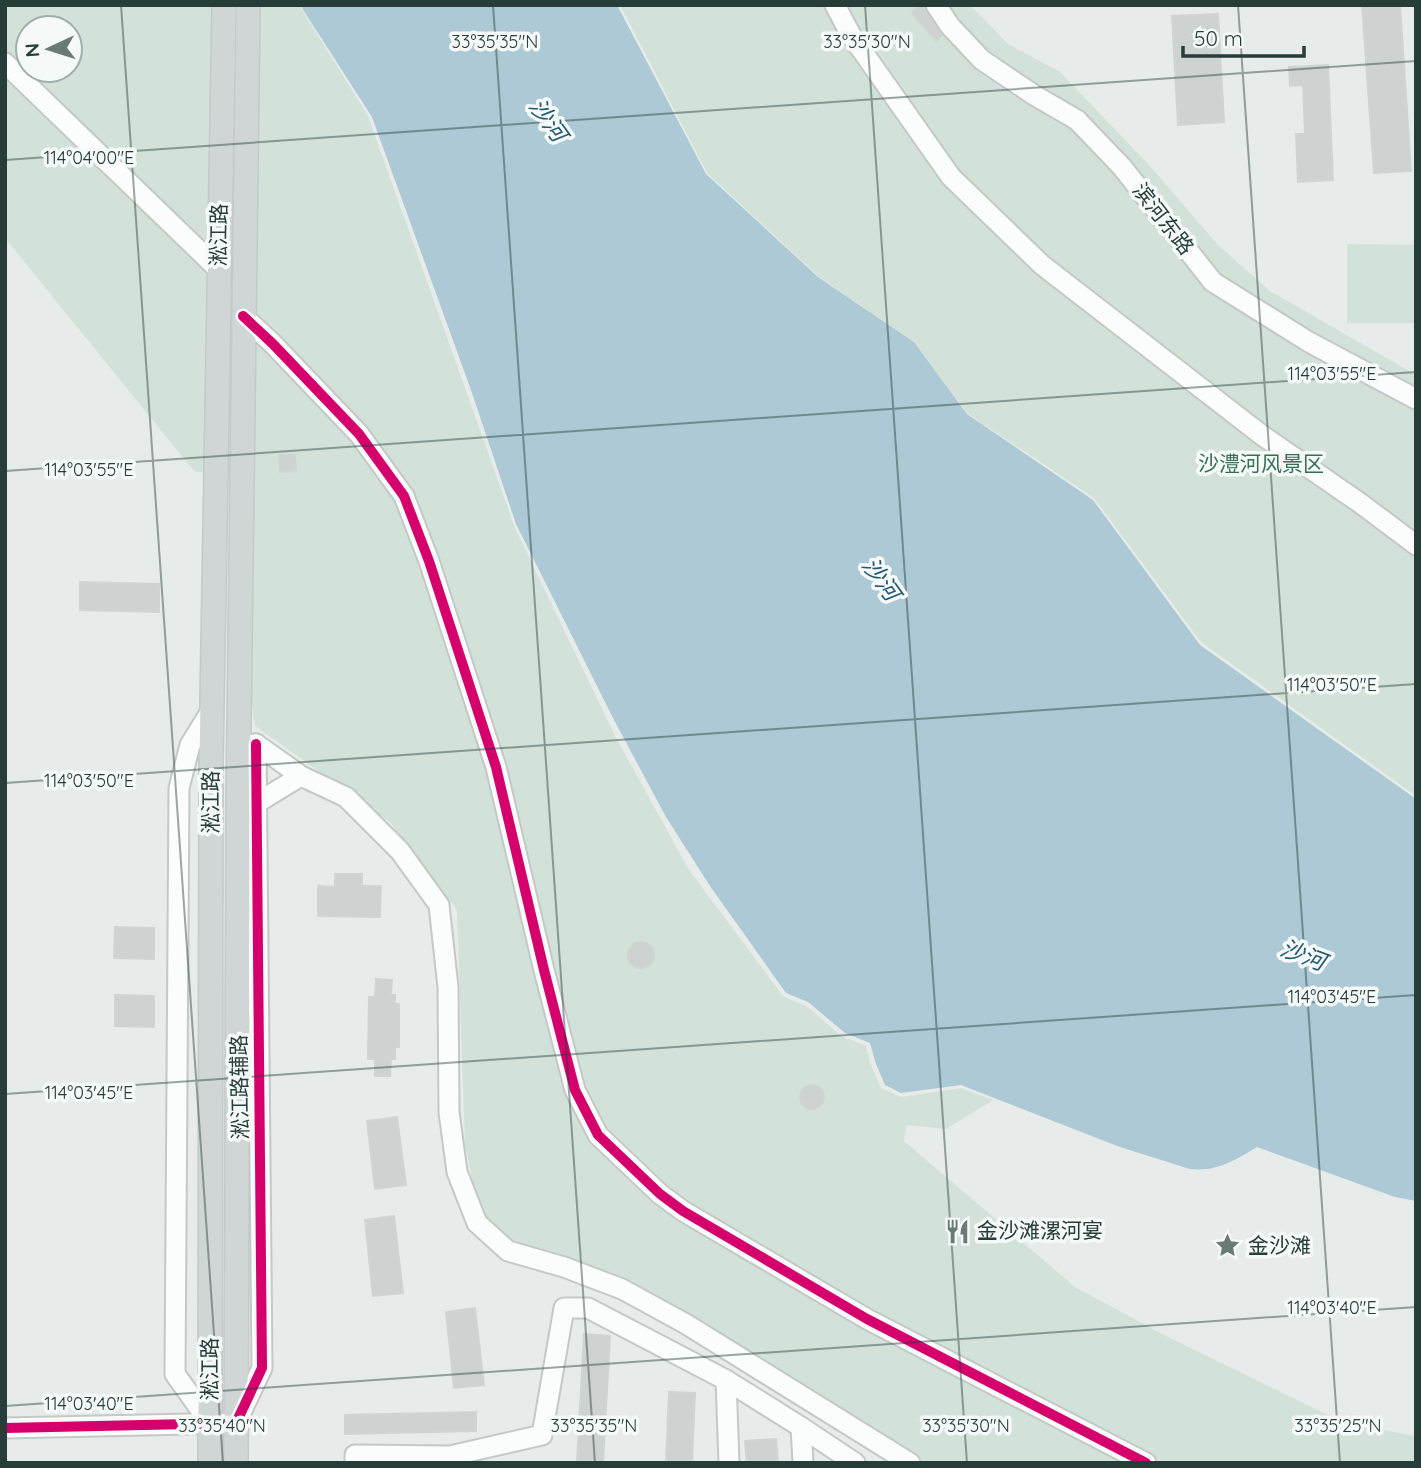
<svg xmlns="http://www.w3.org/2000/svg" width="1421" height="1468" font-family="Quicksand,'Noto Sans SC',sans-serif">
<rect width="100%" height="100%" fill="#e7ebe9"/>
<g fill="#d2e2d9" fill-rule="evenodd">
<path d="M 5,5 L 299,5 L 368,116 L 515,528 L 615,736 L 689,870 L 783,996 L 808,1007 L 841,1036 L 866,1046 L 870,1063 L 881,1088 L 901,1097 L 961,1088 L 993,1100 L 946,1129 L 906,1125 L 904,1141 L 1075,1287 L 1166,1336 L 1344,1423 L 1416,1436 L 1416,1463 L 925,1463 L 648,1296 L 512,1246 L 479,1212 L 465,1145 L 457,910 L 390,822 L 255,726 L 251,697 L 253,481 L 194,471 L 5,238 ZM 28,28 L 70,28 L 70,70 L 28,70 Z"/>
<path d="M 620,5 L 970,5 L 1008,44 L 1060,72 L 1150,166 L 1217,244 L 1270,291 L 1416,375 L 1416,796 L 1201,642 L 1094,498 L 967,413 L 914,342 L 818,276 L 707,173 Z"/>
<path d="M 1347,244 L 1416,245 L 1416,323 L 1347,323 Z"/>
</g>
<path fill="#acc9d5" d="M 300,5 L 617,5 L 706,174 L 818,277 L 914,342 L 967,414 L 1093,500 L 1200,645 L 1416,799 L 1416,1201 L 1395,1197 L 1257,1147 C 1235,1160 1217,1172 1190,1169 L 1120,1147 L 961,1085 L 901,1093 L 885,1085 L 876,1064 L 870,1043 L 845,1033 L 808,1002 L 786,993 L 710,886 L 666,817 L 613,718 L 516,524 L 471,390 L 372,117 Z"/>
<g fill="#ced2d1" stroke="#d0d4d2" stroke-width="2">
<path d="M 922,5 L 942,35 L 936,41 L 912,13 Z"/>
<path d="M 1362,5 L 1400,5 L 1411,171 L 1374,173 Z"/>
<path d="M 1218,14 L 1224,122 L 1178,125 L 1172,16 Z"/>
<path d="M 1328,65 L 1333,180 L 1298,182 L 1296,134 L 1305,134 L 1303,85 L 1290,86 L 1289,67 Z"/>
<path d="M 279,455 L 295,455 L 296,471 L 280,472 Z"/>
<path d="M 80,582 L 159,584 L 159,612 L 80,610 Z"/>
<path d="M 335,874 L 362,874 L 362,886 L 381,886 L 380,917 L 318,916 L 318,886 L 335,887 Z"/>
<path d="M 115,927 L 154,928 L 154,959 L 114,958 Z"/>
<circle cx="641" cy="955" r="13"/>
<path d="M 376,979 L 392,980 L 391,995 L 395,995 L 395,1004 L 399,1004 L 399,1047 L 395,1047 L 395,1059 L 391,1059 L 390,1076 L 375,1076 L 375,1059 L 368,1059 L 369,997 L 375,997 Z"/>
<path d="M 115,995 L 154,996 L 154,1027 L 115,1026 Z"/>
<circle cx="812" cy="1097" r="12"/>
<path d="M 397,1117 L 406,1185 L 375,1189 L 367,1121 Z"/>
<path d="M 394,1216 L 403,1293 L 373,1296 L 365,1220 Z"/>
<path d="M 475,1308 L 484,1385 L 454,1388 L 446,1312 Z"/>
<path d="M 584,1334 L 610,1336 L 603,1463 L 577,1463 Z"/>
<path d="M 669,1392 L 695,1393 L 692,1463 L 666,1463 Z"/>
<path d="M 476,1412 L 476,1431 L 345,1434 L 345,1415 Z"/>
<path d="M 776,1439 L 778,1463 L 747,1463 L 745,1441 Z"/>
</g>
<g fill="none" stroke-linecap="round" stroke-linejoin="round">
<defs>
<g id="minor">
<path d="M 835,5 L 851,35 L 951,177 L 1042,265 L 1263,436 L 1360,503 L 1416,545"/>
<path d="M 936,5 L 950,26 L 982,60 L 1034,95 L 1077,120 L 1122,167 L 1213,282 L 1309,342 L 1416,399"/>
<path d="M 5,63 L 219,270"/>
<path d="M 243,316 L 273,344 L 359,434 L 404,496 L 429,561 L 496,767 L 544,970 L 575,1090 L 598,1135 L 660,1194 L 683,1211 L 867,1319 L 1146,1463"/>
<path d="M 239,746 L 256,744 L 301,776 L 346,797 L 400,851 L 439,905 L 448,987 L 449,1112 L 457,1172 L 477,1223 L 508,1251 L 564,1267 L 622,1289 L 686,1324 L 910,1463"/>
<path d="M 247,804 L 255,804 L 301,776"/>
<path d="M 726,1380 L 801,1427 L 803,1463"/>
<path d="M 210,1423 L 175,1374 L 179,788 L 190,745 L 211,711"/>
<path d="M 801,1427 L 855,1463"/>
<path d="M 5,1428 L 236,1423 L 262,1368 L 256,744"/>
<path d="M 355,1463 L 355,1455 L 450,1456 L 542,1435 L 564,1308 L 588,1308 L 726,1380 L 729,1463"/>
</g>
<g id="major">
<path d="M 210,1463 L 211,762 L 224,5"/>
<path d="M 236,1463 L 238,804 L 248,5"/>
</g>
</defs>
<use href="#minor" stroke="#c4c8c7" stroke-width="23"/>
<use href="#major" stroke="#c3cac8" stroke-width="26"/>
<use href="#minor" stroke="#fbfcfc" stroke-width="19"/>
<use href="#major" stroke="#cfd6d5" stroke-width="23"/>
<defs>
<g id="cycleway">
<path d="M 243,316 L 273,344 L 359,434 L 404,496 L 429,561 L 496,767 L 544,970 L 575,1090 L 598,1135 L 660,1194 L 683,1211 L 867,1319 L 1146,1463"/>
<path d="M 5,1428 L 236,1423 L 262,1368 L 256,744"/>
</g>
</defs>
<use href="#cycleway" stroke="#f5f9f8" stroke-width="15"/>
<use href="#cycleway" stroke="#d6006c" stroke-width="10"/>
</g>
<path fill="none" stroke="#263d3a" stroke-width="2" stroke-opacity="0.45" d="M 121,5 L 223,1463M 493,5 L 595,1463M 865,5 L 967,1463M 1238,5 L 1340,1463M 5,160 L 1416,61M 5,471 L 1416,372M 5,783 L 1416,684M 5,1094 L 1416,995M 5,1406 L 1416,1307"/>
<defs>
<symbol id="restaurant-bare" viewBox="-9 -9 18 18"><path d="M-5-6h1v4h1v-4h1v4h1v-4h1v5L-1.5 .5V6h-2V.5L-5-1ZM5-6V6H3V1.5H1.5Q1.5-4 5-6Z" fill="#6a7a77" stroke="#f5f9f8" stroke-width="2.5" paint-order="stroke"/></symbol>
<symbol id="sight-bare" viewBox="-9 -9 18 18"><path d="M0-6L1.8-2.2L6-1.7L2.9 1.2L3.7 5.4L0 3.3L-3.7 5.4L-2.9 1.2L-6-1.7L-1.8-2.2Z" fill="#6a7a77" stroke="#f5f9f8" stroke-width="2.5" paint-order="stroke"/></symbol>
</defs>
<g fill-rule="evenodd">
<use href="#restaurant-bare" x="940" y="1214" width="35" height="35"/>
<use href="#sight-bare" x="1210" y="1228" width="35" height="35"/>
</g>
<g text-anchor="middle" stroke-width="7" stroke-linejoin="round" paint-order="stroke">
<g font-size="21" fill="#263d3a" stroke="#f5f9f8">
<text transform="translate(1163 219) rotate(52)" y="7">滨河东路</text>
<text transform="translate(219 235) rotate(-89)" y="7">淞江路</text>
<text transform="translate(211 802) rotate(-90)" y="7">淞江路</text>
<text transform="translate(240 1087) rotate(-91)" y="7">淞江路辅路</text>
<text transform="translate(210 1369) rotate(-90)" y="7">淞江路</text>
</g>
<g font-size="21" fill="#347054" stroke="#f5f9f8">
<text x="1261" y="471">沙澧河风景区</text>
</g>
<g font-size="21" fill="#263d3a" stroke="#f5f9f8" text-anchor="start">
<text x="977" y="1238">金沙滩漯河宴</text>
<text x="1248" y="1253">金沙滩</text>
</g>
<g font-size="23" font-style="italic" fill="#265b73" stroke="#f5f9f8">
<text transform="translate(548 120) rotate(54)" y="8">沙河</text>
<text transform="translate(881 579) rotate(54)" y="8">沙河</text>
<text transform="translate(1303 955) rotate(21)" y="8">沙河</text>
</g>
</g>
<g font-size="18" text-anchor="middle" fill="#263d3a" stroke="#f5f9f8" stroke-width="7" stroke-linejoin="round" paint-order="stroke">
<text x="495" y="48">33°35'35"N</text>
<text x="867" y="48">33°35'30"N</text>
<text x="89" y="164">114°04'00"E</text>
<text x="1332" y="380">114°03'55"E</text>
<text x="89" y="476">114°03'55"E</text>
<text x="1332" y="691">114°03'50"E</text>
<text x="89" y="787">114°03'50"E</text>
<text x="1332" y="1003">114°03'45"E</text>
<text x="89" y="1099">114°03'45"E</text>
<text x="1332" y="1314">114°03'40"E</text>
<text x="89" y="1410">114°03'40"E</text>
<text x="222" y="1432">33°35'40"N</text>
<text x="594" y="1432">33°35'35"N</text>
<text x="966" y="1432">33°35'30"N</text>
<text x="1338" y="1432">33°35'25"N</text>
</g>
<rect width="1421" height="1468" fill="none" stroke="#263d3a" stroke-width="14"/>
<g transform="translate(49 49) rotate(266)"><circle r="33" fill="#f5f9f8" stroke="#a2aeac" stroke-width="2"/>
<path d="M0-5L12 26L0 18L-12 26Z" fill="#6a7a77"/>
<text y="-10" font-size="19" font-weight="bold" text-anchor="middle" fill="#263d3a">N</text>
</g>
<path d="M1183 46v10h121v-10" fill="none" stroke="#263d3a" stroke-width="3.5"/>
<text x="1194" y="46" font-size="21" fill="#263d3a" stroke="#f5f9f8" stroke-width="5" paint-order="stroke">50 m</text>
</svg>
